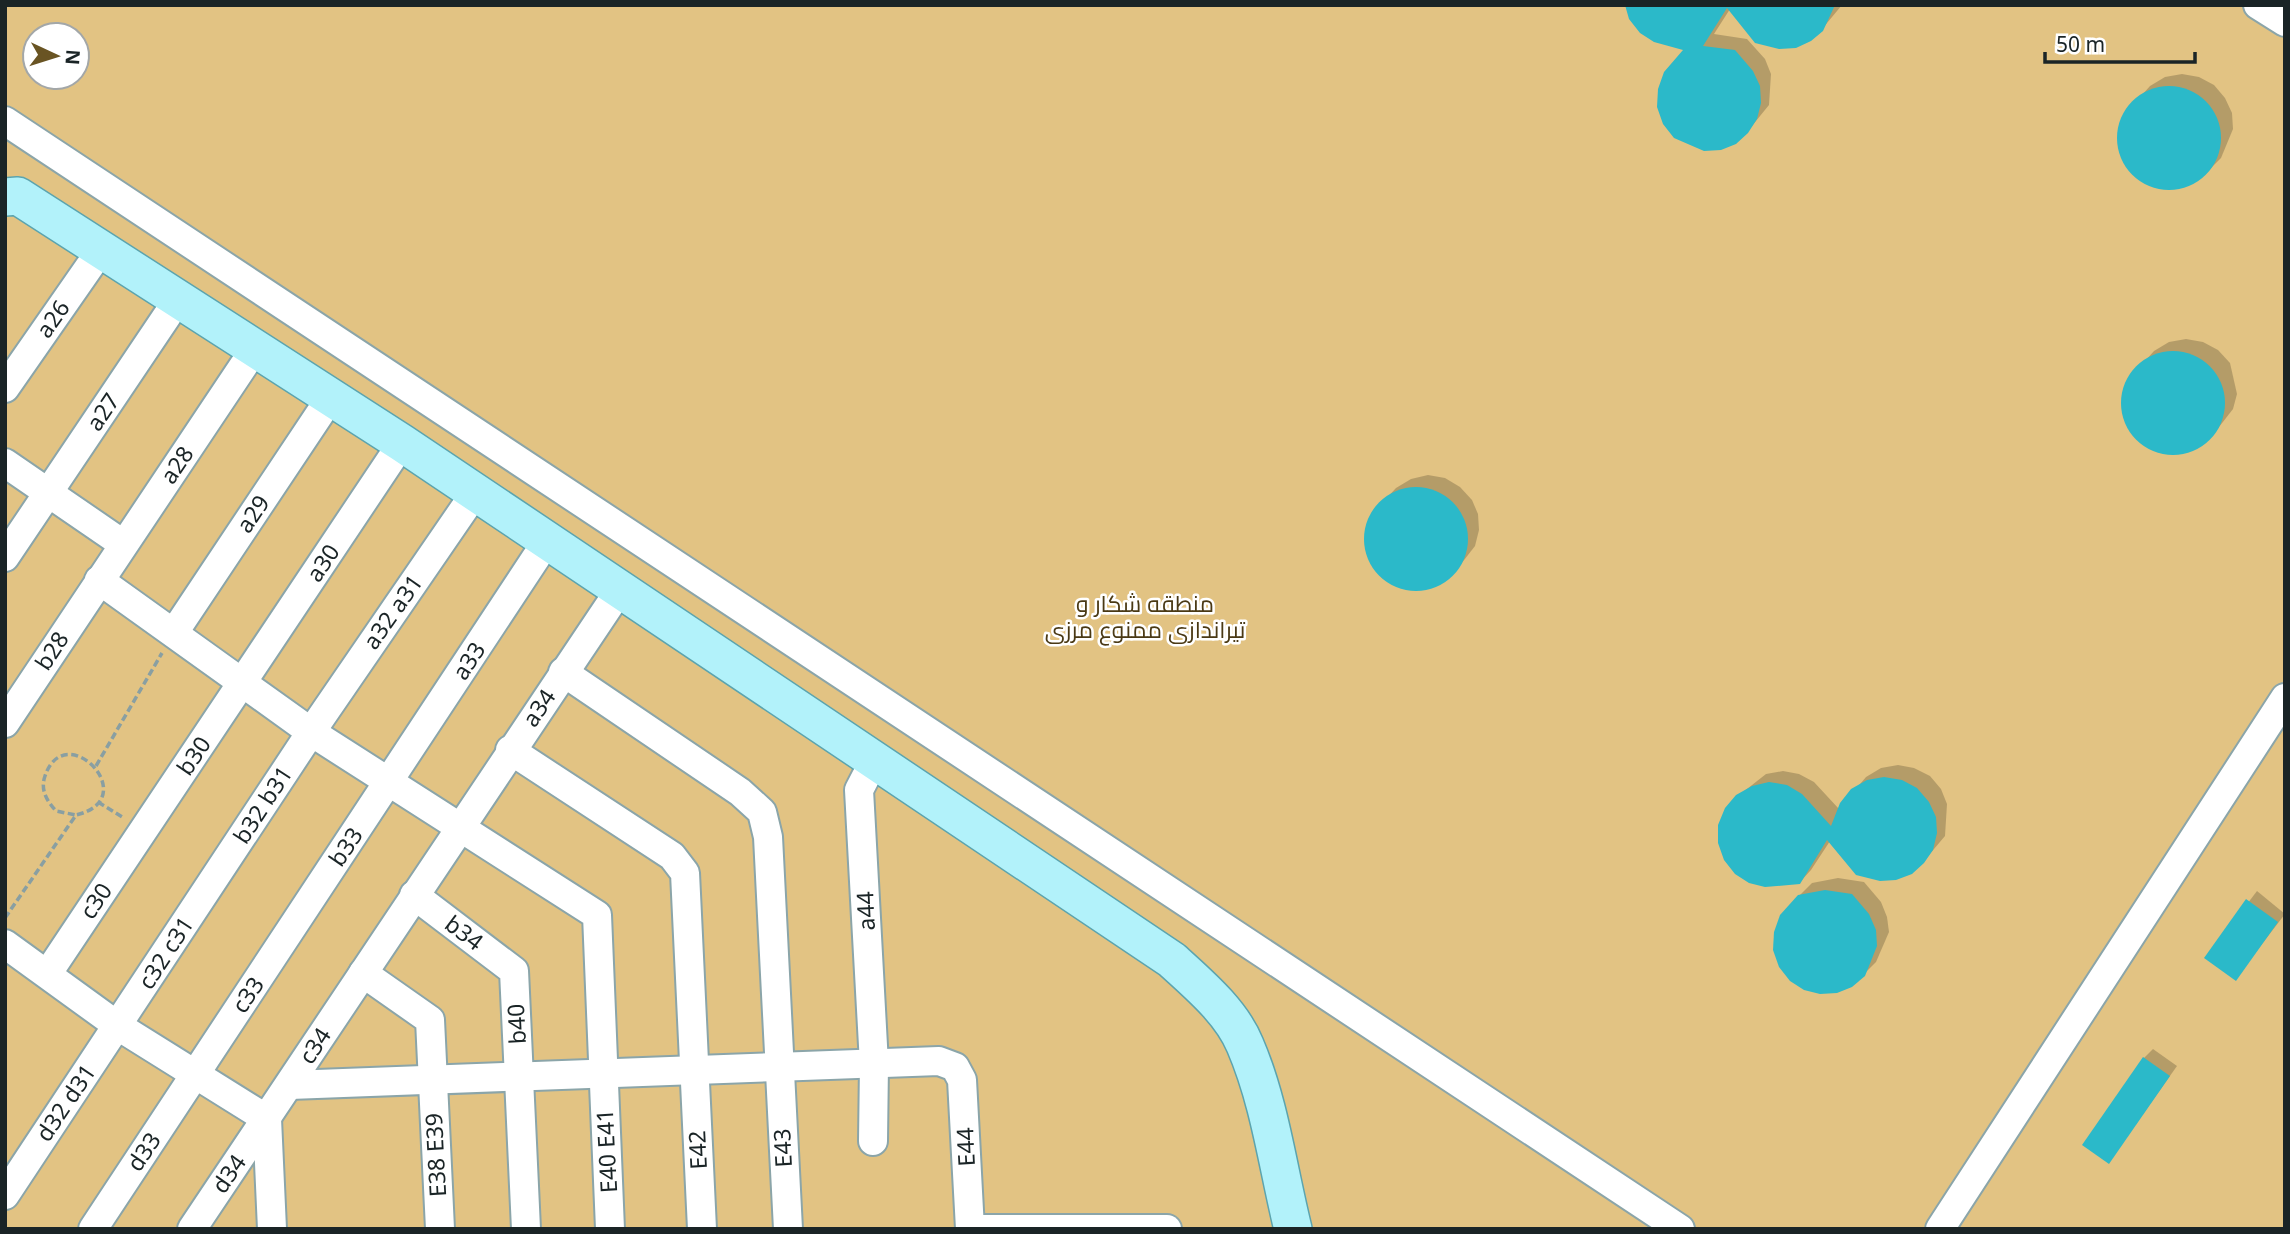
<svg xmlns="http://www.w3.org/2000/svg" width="2290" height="1234" font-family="'Noto Sans',Cairo,sans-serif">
<rect width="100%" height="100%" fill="#cae6ea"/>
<path fill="#e2c383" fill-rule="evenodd" d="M 5,5 L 2285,5 L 2285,1229 L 5,1229 ZM 35,35 L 77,35 L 77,77 L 35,77 Z"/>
<g fill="#0003">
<path d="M 1626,5 L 1842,5 L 1822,29 L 1730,9 L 1714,34 L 1747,39 L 1765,59 L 1771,74 L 1769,105 L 1747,132 L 1686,49 Z"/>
<path d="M 2182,74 L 2199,77 L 2214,85 L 2225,98 L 2232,113 L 2233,129 L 2221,158 L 2208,171 L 2195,182 L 2181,188 L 2165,189 L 2136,176 L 2125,163 L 2120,146 L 2120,129 L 2126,113 L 2150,86 L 2165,77 Z"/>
<path d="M 2186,339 L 2203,342 L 2218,350 L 2230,363 L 2237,394 L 2233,409 L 2212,436 L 2199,446 L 2185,452 L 2169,454 L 2153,450 L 2140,441 L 2129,428 L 2124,411 L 2124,394 L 2130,378 L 2154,351 L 2169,342 Z"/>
<path d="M 1428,475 L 1445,478 L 1460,487 L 1472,500 L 1478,514 L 1479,530 L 1475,546 L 1454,573 L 1442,583 L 1411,590 L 1396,586 L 1382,578 L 1372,564 L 1366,548 L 1366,530 L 1372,514 L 1396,488 L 1411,479 Z"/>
<path d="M 1898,765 L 1914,768 L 1930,776 L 1941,789 L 1947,804 L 1945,836 L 1923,862 L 1830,841 L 1811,870 L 1799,883 L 1738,796 L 1766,774 L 1783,771 L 1799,774 L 1814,782 L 1839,809 L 1866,777 L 1881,768 Z"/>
<path d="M 1838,878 L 1864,882 L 1881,902 L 1887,917 L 1889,932 L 1876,962 L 1863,975 L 1799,896 L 1812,883 Z"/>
<path d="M 2257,891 L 2285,914 L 2235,979 L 2206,958 Z"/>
<path d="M 2153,1049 L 2177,1066 L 2109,1162 L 2144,1058 Z"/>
</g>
<g fill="#2bb9c9">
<path d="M 1625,5 L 1835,5 L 1823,31 L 1811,41 L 1796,48 L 1779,49 L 1755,43 L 1727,8 L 1703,46 L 1735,50 L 1753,71 L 1760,86 L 1761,103 L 1757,119 L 1748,133 L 1736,144 L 1721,150 L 1704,151 L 1674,138 L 1663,124 L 1657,107 L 1658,89 L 1664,72 L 1683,50 L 1654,42 L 1640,33 L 1629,19 Z"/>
<circle cx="2169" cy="138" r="52"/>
<circle cx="2173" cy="403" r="52"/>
<circle cx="1416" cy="539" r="52"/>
<path d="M 1884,777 L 1902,780 L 1917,788 L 1929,802 L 1936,817 L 1937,833 L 1933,850 L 1924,863 L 1912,874 L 1896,880 L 1880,881 L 1856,875 L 1827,840 L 1800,884 L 1765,887 L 1749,883 L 1735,874 L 1724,860 L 1718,843 L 1718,825 L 1725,808 L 1736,795 L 1752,786 L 1769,782 L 1787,785 L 1802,794 L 1831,826 L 1840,803 L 1851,789 L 1867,780 Z"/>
<path d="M 1825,890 L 1852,894 L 1869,914 L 1876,930 L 1877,946 L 1865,976 L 1852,987 L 1837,993 L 1820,994 L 1804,990 L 1790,981 L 1779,967 L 1773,950 L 1774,932 L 1780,915 L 1798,895 Z"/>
<path d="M 2246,899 L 2278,922 L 2236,981 L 2204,958 Z"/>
<path d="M 2143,1057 L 2170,1076 L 2109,1164 L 2082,1145 Z"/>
</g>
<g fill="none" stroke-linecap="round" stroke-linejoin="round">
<defs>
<g id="minor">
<path d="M 2258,5 L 2285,22"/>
<path d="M 5,121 L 1680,1229"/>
<path d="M 5,388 L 101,250"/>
<path d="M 5,463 L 123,544"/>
<path d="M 5,557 L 179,298"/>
<path d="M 99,580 L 311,732 L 597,915 L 610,1229"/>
<path d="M 175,631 L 331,397"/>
<path d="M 563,672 L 740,792 L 762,812 L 768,837 L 788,1229"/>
<path d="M 5,723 L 254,350"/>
<path d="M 510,750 L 672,856 L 685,873 L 702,1229"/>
<path d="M 414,895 L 514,971 L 526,1229"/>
<path d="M 5,944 L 118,1026 L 267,1119"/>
<path d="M 48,973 L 402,443"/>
<path d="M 363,973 L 430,1020 L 440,1229"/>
<path d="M 290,1085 L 939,1061 L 955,1067 L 962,1080 L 970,1229"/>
<path d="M 267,1119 L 272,1229"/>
<path d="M 873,1141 L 874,1064 L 859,790 L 874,761"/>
<path d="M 5,1195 L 311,732 L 475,493"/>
<path d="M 93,1229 L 547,541"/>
<path d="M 192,1229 L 619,591"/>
<path d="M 982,1229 L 1167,1229"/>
<path d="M 1940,1229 L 2285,698"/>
</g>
<path id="major" d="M 5,197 L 18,196 L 402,443 L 1172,960 C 1198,984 1231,1011 1245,1045 C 1270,1103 1278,1169 1293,1229"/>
</defs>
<use href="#minor" stroke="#8ba5a9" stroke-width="32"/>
<use href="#major" stroke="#5ca4ae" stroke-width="40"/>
<g stroke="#899fa2" stroke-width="3.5" stroke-dasharray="7 3.5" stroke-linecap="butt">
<path d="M 96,766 L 162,653"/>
<path d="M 98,802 L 124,818"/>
<path d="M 5,918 L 76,815 C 145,799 65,716 45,776 C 40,790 47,801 56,811 L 76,815"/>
</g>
<use href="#minor" stroke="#fff" stroke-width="28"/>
<use href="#major" stroke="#b2f2fa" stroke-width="37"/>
</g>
<g text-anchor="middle" stroke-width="5" stroke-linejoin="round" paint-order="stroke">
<g font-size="23" fill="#1a2426" stroke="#fff">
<text transform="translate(53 319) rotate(-55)" y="8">a26</text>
<text transform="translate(103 412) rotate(-56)" y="8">a27</text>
<text transform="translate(177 465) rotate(-56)" y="8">a28</text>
<text transform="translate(253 514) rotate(-56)" y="8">a29</text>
<text transform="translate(323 563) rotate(-56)" y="8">a30</text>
<text transform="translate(393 612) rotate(-55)" y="8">a32 a31</text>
<text transform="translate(52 651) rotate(-57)" y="8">b28</text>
<text transform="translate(469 661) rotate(-57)" y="8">a33</text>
<text transform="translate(539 708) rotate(-56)" y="8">a34</text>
<text transform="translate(194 756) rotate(-56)" y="8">b30</text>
<text transform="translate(263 805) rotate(-57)" y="8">b32 b31</text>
<text transform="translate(346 847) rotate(-56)" y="8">b33</text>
<text transform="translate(96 901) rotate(-56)" y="8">c30</text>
<text transform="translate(866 911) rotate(-93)" y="8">a44</text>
<text transform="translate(464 933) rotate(37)" y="8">b34</text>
<text transform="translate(166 953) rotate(-57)" y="8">c32 c31</text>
<text transform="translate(248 995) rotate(-56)" y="8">c33</text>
<text transform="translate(517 1024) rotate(-93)" y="8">b40</text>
<text transform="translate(315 1046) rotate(-57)" y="8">c34</text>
<text transform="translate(66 1103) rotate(-56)" y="8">d32 d31</text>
<text transform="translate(966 1147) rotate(-93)" y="8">E44</text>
<text transform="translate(783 1148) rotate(-93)" y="8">E43</text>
<text transform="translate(698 1150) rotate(-93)" y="8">E42</text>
<text transform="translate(607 1151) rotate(-93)" y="8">E40 E41</text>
<text transform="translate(144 1152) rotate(-56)" y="8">d33</text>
<text transform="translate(436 1155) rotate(-93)" y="8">E38 E39</text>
<text transform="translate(229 1174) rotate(-55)" y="8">d34</text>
</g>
<g font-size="23" fill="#4a3914" stroke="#fff">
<text x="1145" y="612">منطقه شکار و<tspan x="1145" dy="26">تیراندازی ممنوع مرزی</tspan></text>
</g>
</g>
<rect width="2290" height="1234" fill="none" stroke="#1a2426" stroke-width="14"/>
<g transform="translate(56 56) rotate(94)"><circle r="33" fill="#ffffff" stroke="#a3a7a8" stroke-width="2"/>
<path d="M0-5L12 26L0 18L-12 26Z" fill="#695423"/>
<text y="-10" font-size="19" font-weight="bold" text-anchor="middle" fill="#1a2426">N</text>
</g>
<path d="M2045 52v10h150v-10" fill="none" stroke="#1a2426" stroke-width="3.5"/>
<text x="2056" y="52" font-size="21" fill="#1a2426" stroke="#ffffff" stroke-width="5" paint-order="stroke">50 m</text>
</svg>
